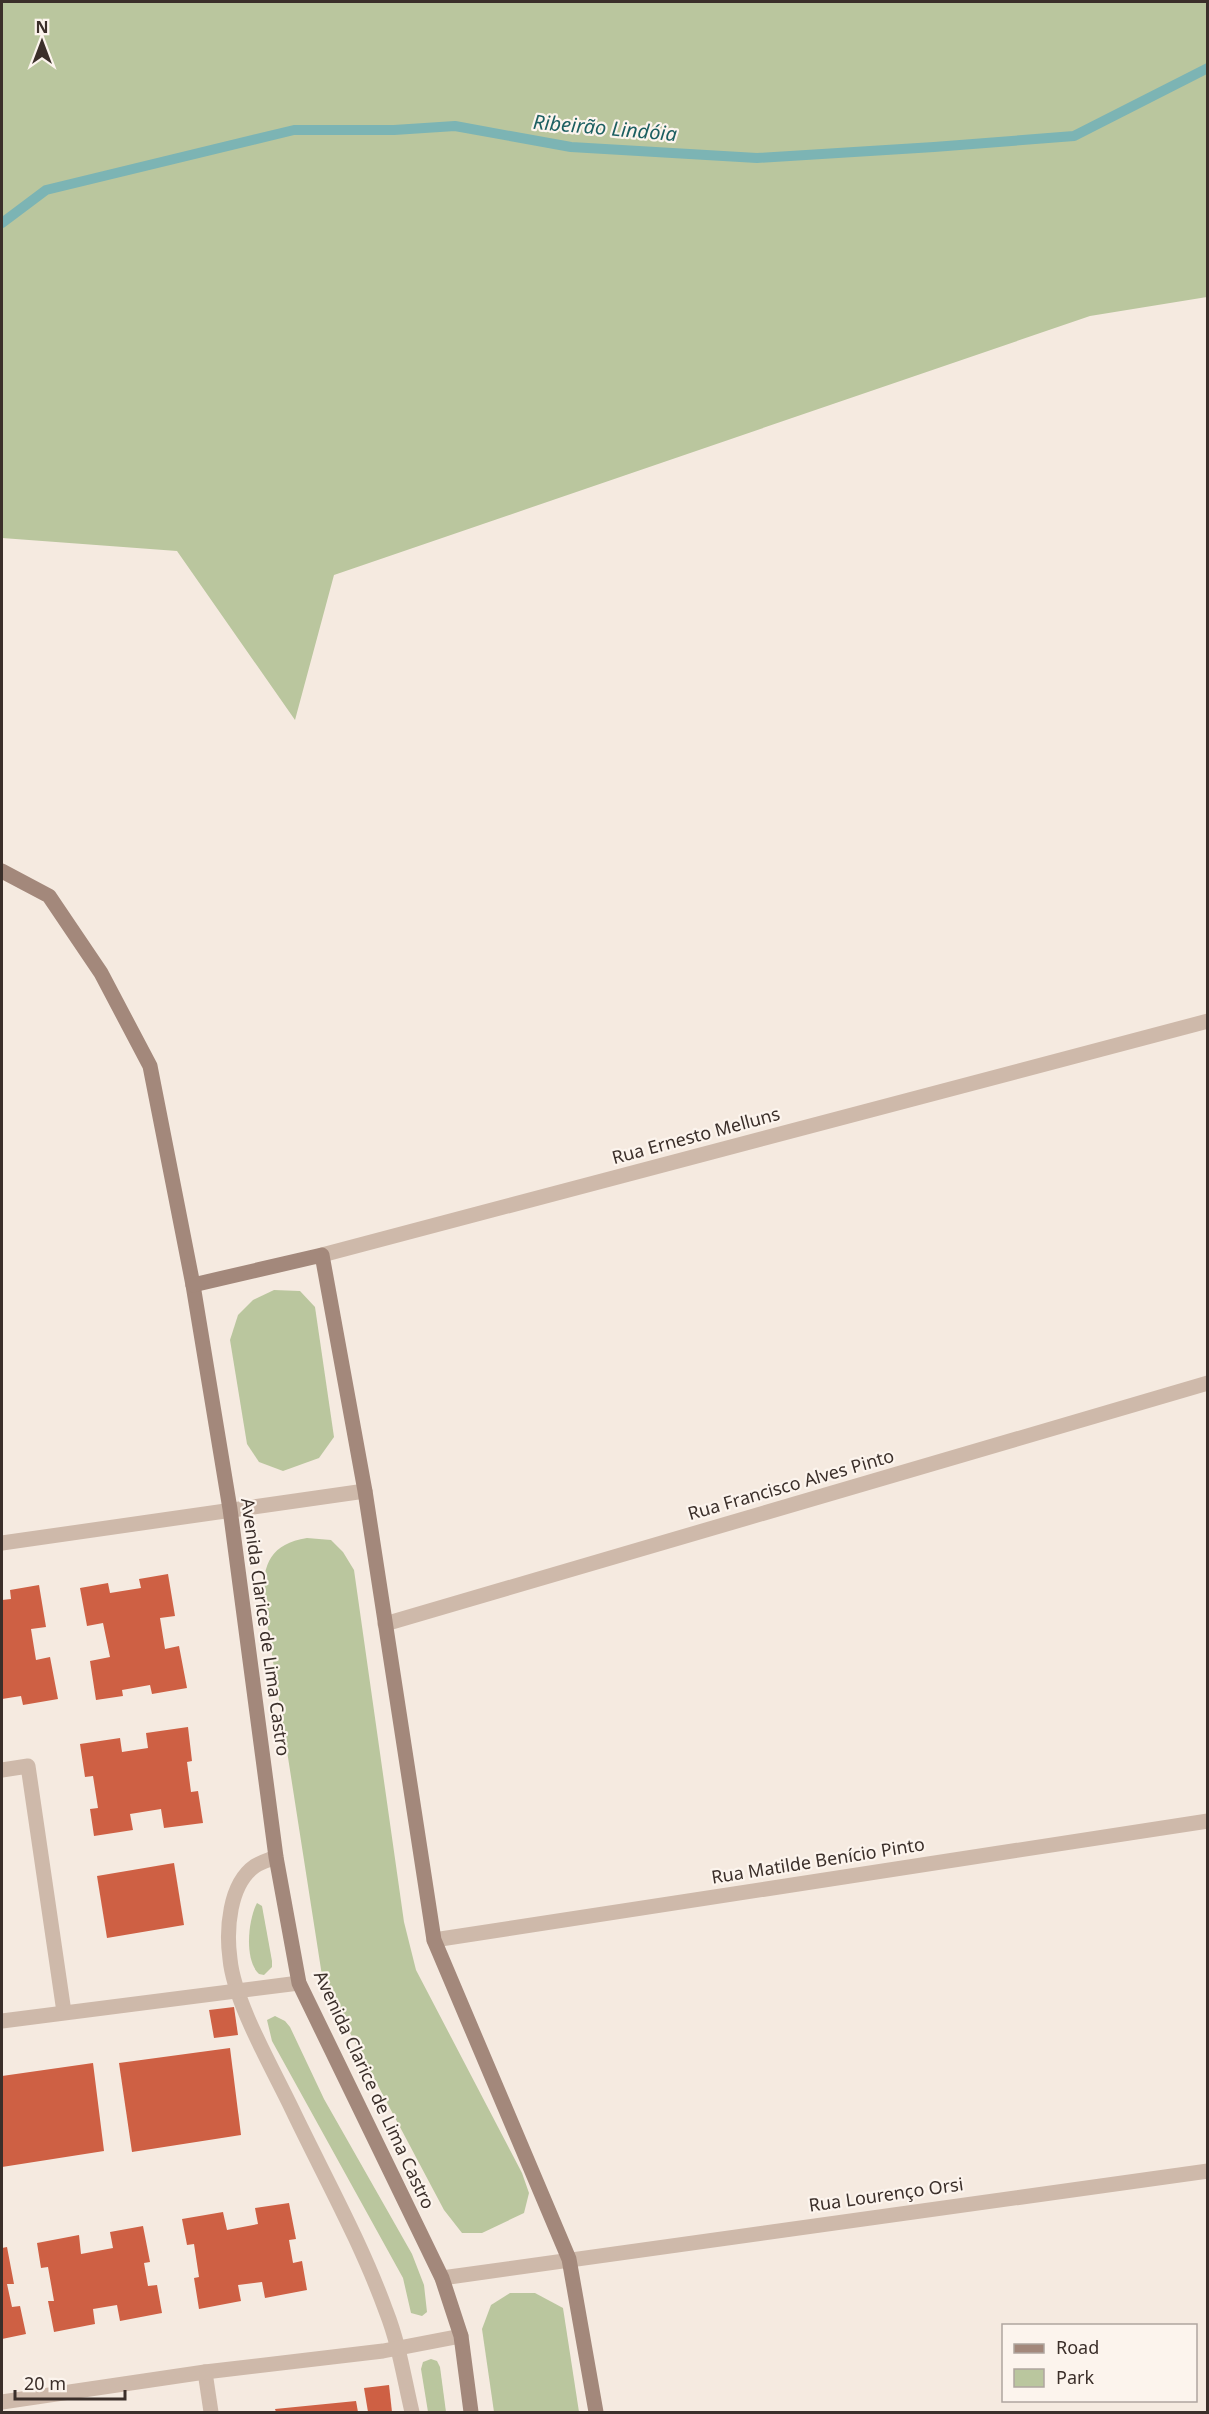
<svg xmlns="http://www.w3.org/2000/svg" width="1209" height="2414" font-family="'Noto Sans',sans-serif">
<rect width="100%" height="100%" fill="#f5eae0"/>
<g fill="#bac69e">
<path d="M 2,2 L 1207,2 L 1207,297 L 1090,316 L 334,575 L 295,720 L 177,551 L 2,538 Z"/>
<path d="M 274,1290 L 300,1291 L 315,1307 L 334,1437 L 319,1458 L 283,1471 L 259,1462 L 247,1444 L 230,1340 L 238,1315 L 253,1300 Z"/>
<path d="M 307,1538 L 331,1540 L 343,1552 L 354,1570 L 404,1922 L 416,1970 L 522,2173 L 529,2193 L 524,2213 L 482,2233 L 462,2233 L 444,2210 L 323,1982 L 263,1597 C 263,1563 271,1544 307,1538 Z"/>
<path d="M 257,1903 L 262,1906 L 272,1961 L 272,1967 L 264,1975 L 259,1974 C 244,1960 248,1920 257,1903 Z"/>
<path d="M 275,2016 L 285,2021 L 290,2027 L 324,2099 L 412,2254 L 424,2285 L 427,2312 L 422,2316 L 411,2313 L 403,2278 L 272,2041 L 267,2020 Z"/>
<path d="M 510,2293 L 535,2293 L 563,2308 L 579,2412 L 494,2412 L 482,2329 L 491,2305 Z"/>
<path d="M 431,2359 L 437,2361 L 440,2367 L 446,2412 L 428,2412 L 421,2369 L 423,2362 Z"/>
</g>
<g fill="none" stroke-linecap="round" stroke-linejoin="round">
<path stroke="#7cb4b4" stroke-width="10" d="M 2,223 L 46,190 L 294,130 L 394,130 L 455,126 L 571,147 L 757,158 L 934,147 L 1074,136 L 1208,68"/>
</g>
<g fill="#ce6044">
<path d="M 168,1574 L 175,1616 L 160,1618 L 165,1649 L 179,1646 L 187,1688 L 152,1694 L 150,1685 L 122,1690 L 123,1696 L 96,1700 L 90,1661 L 110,1657 L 103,1623 L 87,1626 L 80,1588 L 108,1583 L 110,1593 L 141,1588 L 139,1579 Z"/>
<path d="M 39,1585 L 46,1627 L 31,1629 L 36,1660 L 50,1657 L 58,1699 L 23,1705 L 21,1696 L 2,1699 L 2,1600 L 11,1599 L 10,1590 Z"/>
<path d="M 188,1727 L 192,1761 L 187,1762 L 191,1792 L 198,1791 L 203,1823 L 164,1828 L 161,1809 L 130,1814 L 133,1830 L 94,1836 L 90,1809 L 98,1808 L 93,1776 L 85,1777 L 80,1744 L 120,1738 L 122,1752 L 148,1748 L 146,1733 Z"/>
<path d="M 174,1863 L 184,1925 L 107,1938 L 97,1876 Z"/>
<path d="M 234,2007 L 238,2035 L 214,2038 L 209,2010 Z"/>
<path d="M 230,2048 L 241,2135 L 132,2152 L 119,2063 Z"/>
<path d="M 93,2063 L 104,2151 L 2,2167 L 2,2076 Z"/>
<path d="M 289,2203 L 296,2239 L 289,2240 L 293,2263 L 302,2261 L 307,2290 L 265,2298 L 262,2282 L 238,2285 L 241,2301 L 199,2309 L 194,2278 L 199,2277 L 194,2244 L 187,2245 L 182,2219 L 223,2212 L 227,2230 L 258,2224 L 255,2208 Z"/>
<path d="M 143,2226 L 150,2262 L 144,2263 L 148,2286 L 157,2285 L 162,2313 L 120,2321 L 117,2305 L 93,2309 L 95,2324 L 54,2332 L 48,2301 L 54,2301 L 48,2267 L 41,2268 L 37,2243 L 79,2235 L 81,2254 L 113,2248 L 110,2232 Z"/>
<path d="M 7,2247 L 14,2284 L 7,2284 L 12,2307 L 20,2306 L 26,2334 L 2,2339 L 2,2248 Z"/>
<path d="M 389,2385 L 392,2412 L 368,2412 L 364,2388 Z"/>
<path d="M 356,2401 L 358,2412 L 276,2412 L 275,2409 Z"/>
</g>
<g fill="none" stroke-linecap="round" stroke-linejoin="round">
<g stroke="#ceb9aa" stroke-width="15">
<path d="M 2,1770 L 28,1766 L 64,2012"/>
<path d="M 276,1857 C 269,1860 261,1862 255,1866 C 229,1884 226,1930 230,1959 C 234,2002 273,2069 292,2109 C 324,2176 361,2242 386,2311 C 399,2344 404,2378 412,2412"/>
<path d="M 2,2021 L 299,1983"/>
<path d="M 205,2372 L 211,2412"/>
<path d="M 2,2402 L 205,2372 L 383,2351 L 461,2336"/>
</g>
<g stroke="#ceb9aa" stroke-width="15">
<path d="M 322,1255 L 1208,1021"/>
<path d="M 2,1543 L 365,1491"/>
<path d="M 385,1624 L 1208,1383"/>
<path d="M 434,1940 L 1208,1821"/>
<path d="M 442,2278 L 1208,2171"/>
</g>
<g stroke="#a3887b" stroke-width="15">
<path d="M 2,871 L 49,896 L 101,973 L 150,1066 L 193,1285 L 230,1509 L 276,1857 L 299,1983 L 442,2278 L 461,2336 L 471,2412"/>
<path d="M 193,1285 L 322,1255 L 365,1491 L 434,1940 L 569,2259 L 596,2412"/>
</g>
</g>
<g text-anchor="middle" stroke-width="4.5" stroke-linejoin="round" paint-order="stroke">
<g font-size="18" fill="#3b2f2a" stroke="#fcf4ed">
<text transform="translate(696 1136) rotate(-15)" y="6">Rua Ernesto Melluns</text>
<text transform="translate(791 1485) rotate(-16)" y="6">Rua Francisco Alves Pinto</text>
<text transform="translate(265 1627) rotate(82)" y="6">Avenida Clarice de Lima Castro</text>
<text transform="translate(818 1861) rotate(-9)" y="6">Rua Matilde Benício Pinto</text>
<text transform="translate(374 2090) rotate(65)" y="6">Avenida Clarice de Lima Castro</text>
<text transform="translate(886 2195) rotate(-8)" y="6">Rua Lourenço Orsi</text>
</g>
<g font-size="20" font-style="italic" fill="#1c5f61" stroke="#fcf4ed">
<text transform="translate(605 128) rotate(5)" y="7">Ribeirão Lindóia</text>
</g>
</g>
<rect width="1209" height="2414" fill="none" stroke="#3b2f2a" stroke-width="6"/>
<rect x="1002" y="2324" width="195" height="78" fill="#fcf4ed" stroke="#afa59f" stroke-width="1.5"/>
<rect x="1014" y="2344" width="30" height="9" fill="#a3887b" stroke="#afa59f" stroke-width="1.5"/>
<text x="1056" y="2354" font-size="18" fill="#3b2f2a">Road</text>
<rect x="1014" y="2369" width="30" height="18" fill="#bac69e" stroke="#afa59f" stroke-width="1.5"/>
<text x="1056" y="2384" font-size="18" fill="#3b2f2a">Park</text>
<g transform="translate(42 42)" stroke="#fcf4ed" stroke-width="4.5" paint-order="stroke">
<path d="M0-4.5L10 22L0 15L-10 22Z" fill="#3b2f2a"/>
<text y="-9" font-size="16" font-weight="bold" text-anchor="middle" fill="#3b2f2a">N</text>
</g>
<path d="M15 2390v9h110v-9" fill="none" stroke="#3b2f2a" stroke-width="3"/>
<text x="24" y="2390" font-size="18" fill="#3b2f2a" stroke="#fcf4ed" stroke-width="4.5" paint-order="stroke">20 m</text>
</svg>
